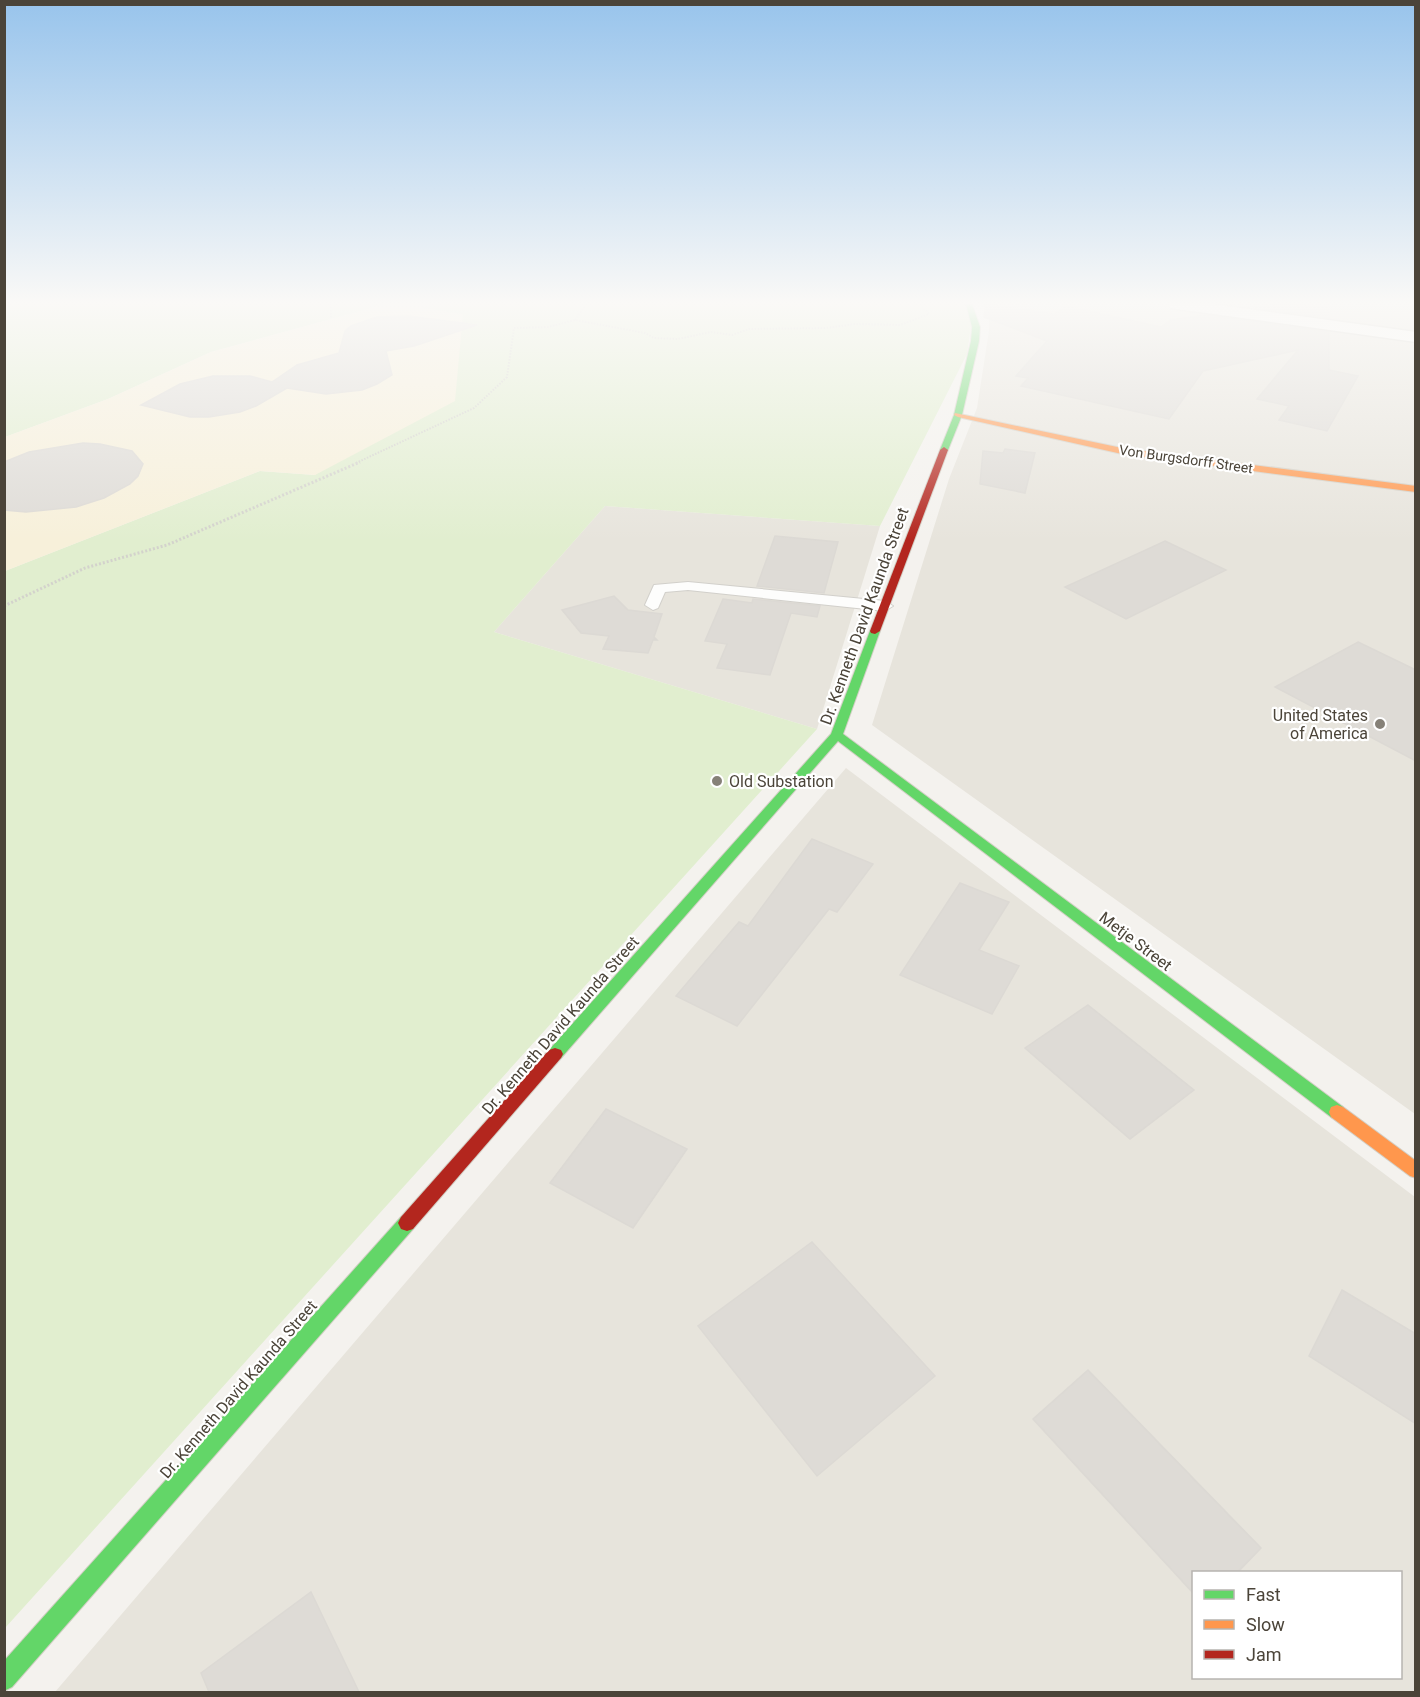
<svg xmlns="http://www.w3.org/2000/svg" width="1420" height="1697" font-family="Roboto,sans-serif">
<rect width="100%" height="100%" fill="#f4f2ee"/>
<g fill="#e7e4dc" fill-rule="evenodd">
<path d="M 983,304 L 1415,304 L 1415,1114 L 872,725 L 949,479 L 977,408 L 989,331 L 989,315 Z"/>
<path d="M 605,506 L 880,526 L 817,729 L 494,632 Z"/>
<path d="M 846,768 L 1415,1197 L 1415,1692 L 55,1692 ZM 1194,1572 L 1400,1572 L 1400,1678 L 1194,1678 Z"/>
</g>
<g fill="#e1eecf">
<path d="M 5,304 L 386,304 L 211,352 L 108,399 L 5,437 Z"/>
<path d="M 429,304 L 969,304 L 973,313 L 967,354 L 880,526 L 605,506 L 494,632 L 817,729 L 5,1628 L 5,571 L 260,471 L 315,475 L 421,308 Z"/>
</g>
<path fill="#f7f0da" d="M 386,304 L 429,304 L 422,308 L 463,314 L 455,401 L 315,475 L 260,471 L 5,571 L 5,437 L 108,399 L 211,352 Z"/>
<g fill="#dedbd6" stroke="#dcd9d4" stroke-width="1.5">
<path d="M 986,304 L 1054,314 L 1066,306 L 1161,327 L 1171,320 L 1205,315 L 1329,332 L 1329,370 L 1358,376 L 1327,431 L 1279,420 L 1289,406 L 1257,399 L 1298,350 L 1203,371 L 1169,419 L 1021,386 L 1028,378 L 1016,376 L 1047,341 L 984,317 Z"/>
<path d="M 1280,304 L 1329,307 L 1329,318 L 1255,308 Z"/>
<path d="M 409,316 L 477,325 L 414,346 L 386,351 L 392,375 L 377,384 L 362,390 L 326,394 L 287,388 L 256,406 L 240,412 L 209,417 L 190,417 L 141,405 L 180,384 L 213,376 L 250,376 L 272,382 L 297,365 L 339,353 L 345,331 L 351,326 L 377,317 Z"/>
<path d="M 83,443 L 100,444 L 132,451 L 143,464 L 138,476 L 130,484 L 104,498 L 76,507 L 26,512 L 4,510 L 4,462 L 29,452 Z"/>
<path d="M 1005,449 L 1035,453 L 1025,493 L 980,484 L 983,451 L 1003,453 Z"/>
<path d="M 775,536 L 838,542 L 824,593 L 757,586 Z"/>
<path d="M 1165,541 L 1226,570 L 1126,619 L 1065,587 Z"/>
<path d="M 614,596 L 628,610 L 662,614 L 654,637 L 657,640 L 653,640 L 648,653 L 603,649 L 609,636 L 581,633 L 562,610 Z"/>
<path d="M 723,599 L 752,603 L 753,599 L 820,606 L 817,617 L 791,613 L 770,675 L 717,668 L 727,644 L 705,641 Z"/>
<path d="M 1358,642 L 1416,670 L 1416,761 L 1275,687 Z"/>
<path d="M 812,839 L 873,864 L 837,912 L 829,909 L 737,1026 L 676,996 L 739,922 L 748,926 Z"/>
<path d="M 960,883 L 1009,902 L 979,950 L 1019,966 L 992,1014 L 900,975 Z"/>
<path d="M 1088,1005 L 1194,1090 L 1130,1139 L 1025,1048 Z"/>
<path d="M 606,1109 L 687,1149 L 633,1228 L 550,1183 Z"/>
<path d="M 812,1242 L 935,1376 L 817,1476 L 698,1326 Z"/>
<path d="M 1342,1290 L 1416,1334 L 1416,1424 L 1309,1356 Z"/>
<path d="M 1088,1370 L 1261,1548 L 1238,1572 L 1194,1572 L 1194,1594 L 1033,1419 Z"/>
<path d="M 311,1592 L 359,1692 L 209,1692 L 201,1673 Z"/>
</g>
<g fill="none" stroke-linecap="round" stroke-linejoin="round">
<defs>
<path id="lane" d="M 688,582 L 885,601 L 893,606 L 885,611 L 688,590 L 665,592 L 658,608 L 653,610 L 645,605 L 654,585 Z"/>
<path id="street" d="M 1169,304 L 1212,304 L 1416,332 L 1416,342 L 1177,309 L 1171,308 Z"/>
<g id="fast">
<path d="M 966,304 L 972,304 L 980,327 L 979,341 L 962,415 L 948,450 L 944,453 L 940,450 L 954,415 L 971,341 L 972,327 Z"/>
<path d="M 875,628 L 880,631 L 843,734 L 1343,1107 L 1345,1112 L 1343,1117 L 1337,1119 L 1331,1117 L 838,741 L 561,1058 L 555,1060 L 549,1058 L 547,1054 L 549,1050 L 831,734 L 870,631 Z"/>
<path d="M 407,1215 L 413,1217 L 416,1223 L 413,1229 L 12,1687 L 4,1691 L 4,1661 L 401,1217 Z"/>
</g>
<g id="slow">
<path d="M 955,413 L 1122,448 L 1416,486 L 1416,492 L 1122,454 L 958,417 L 954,415 Z"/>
<path d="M 1337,1105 L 1343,1107 L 1416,1161 L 1416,1178 L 1410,1176 L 1331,1117 L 1329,1112 L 1331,1107 Z"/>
</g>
<g id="jam">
<path d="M 944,447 L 948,450 L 880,631 L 875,634 L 871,633 L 870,631 L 940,450 Z"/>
<path d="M 555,1048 L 561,1050 L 563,1054 L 561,1058 L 413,1229 L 407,1231 L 401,1229 L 398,1223 L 401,1217 L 549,1050 Z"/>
</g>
</defs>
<use href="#lane" stroke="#d2d0cb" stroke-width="2"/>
<use href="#street" stroke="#d2d0cb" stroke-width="3"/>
<use href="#fast" stroke="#d3cfc5" stroke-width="2"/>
<use href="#slow" stroke="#d3cfc5" stroke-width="2"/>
<use href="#jam" stroke="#d3cfc5" stroke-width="2"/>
<g stroke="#d3d2cc" stroke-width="2" stroke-dasharray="1.5 1.5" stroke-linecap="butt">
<path d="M 331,304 L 331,319"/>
<path d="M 575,320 L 586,304"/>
<path d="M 356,463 L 474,408 L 507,377 L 514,328 L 548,327 L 575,320 L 645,333 L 654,338 L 678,339 L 711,332 L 732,335 L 749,329 L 826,328 L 855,324 L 900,325 L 929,314 L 920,304"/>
</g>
<path stroke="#d3d2cc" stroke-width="3" stroke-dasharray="2 2" stroke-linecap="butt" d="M 4,606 L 85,568 L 167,545 L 360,462"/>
<use href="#lane" fill="#fdfdfc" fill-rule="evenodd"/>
<use href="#street" fill="#fdfdfc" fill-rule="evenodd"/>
<use href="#fast" fill="#63d668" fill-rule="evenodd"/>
<use href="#slow" fill="#ff974d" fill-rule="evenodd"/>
<use href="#jam" fill="#b3261e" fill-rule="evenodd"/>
</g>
<linearGradient id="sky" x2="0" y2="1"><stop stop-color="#98c4ec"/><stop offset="0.56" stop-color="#faf9f7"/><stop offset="1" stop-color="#faf9f7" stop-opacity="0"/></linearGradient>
<rect width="1420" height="541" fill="url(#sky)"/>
<g fill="#868178" stroke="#fff" stroke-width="2">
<circle cx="1380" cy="724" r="6"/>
<circle cx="717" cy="781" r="6"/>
</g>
<g text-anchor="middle" stroke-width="4.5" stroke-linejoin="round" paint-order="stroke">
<g font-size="14" fill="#4b4439" stroke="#fff">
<text transform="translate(1186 459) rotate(8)" y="5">Von Burgsdorff Street</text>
</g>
<g font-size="16" fill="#4b4439" stroke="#fff">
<text transform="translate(864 616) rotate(-70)" y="6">Dr. Kenneth David Kaunda Street</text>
<text transform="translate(1136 941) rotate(37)" y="6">Metje Street</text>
<text transform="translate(560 1025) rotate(-49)" y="6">Dr. Kenneth David Kaunda Street</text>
<text transform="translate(238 1389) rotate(-49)" y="6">Dr. Kenneth David Kaunda Street</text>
</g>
<g font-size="16" fill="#4b4439" stroke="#fff" text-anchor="end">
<text x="1368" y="721">United States<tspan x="1368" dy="18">of America</tspan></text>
<text x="729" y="787" text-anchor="start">Old Substation</text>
</g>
</g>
<rect width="1420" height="1697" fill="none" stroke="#4b4439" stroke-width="12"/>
<rect x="1192" y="1571" width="210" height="108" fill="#ffffff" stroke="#b7b4b0" stroke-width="1.5"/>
<rect x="1204" y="1590" width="30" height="9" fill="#63d668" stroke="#b7b4b0" stroke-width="1.5"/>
<text x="1246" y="1601" font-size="18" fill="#4b4439">Fast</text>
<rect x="1204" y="1620" width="30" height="9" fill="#ff974d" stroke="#b7b4b0" stroke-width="1.5"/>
<text x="1246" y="1631" font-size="18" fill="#4b4439">Slow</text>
<rect x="1204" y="1650" width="30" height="9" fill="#b3261e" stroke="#b7b4b0" stroke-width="1.5"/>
<text x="1246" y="1661" font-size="18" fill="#4b4439">Jam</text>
</svg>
